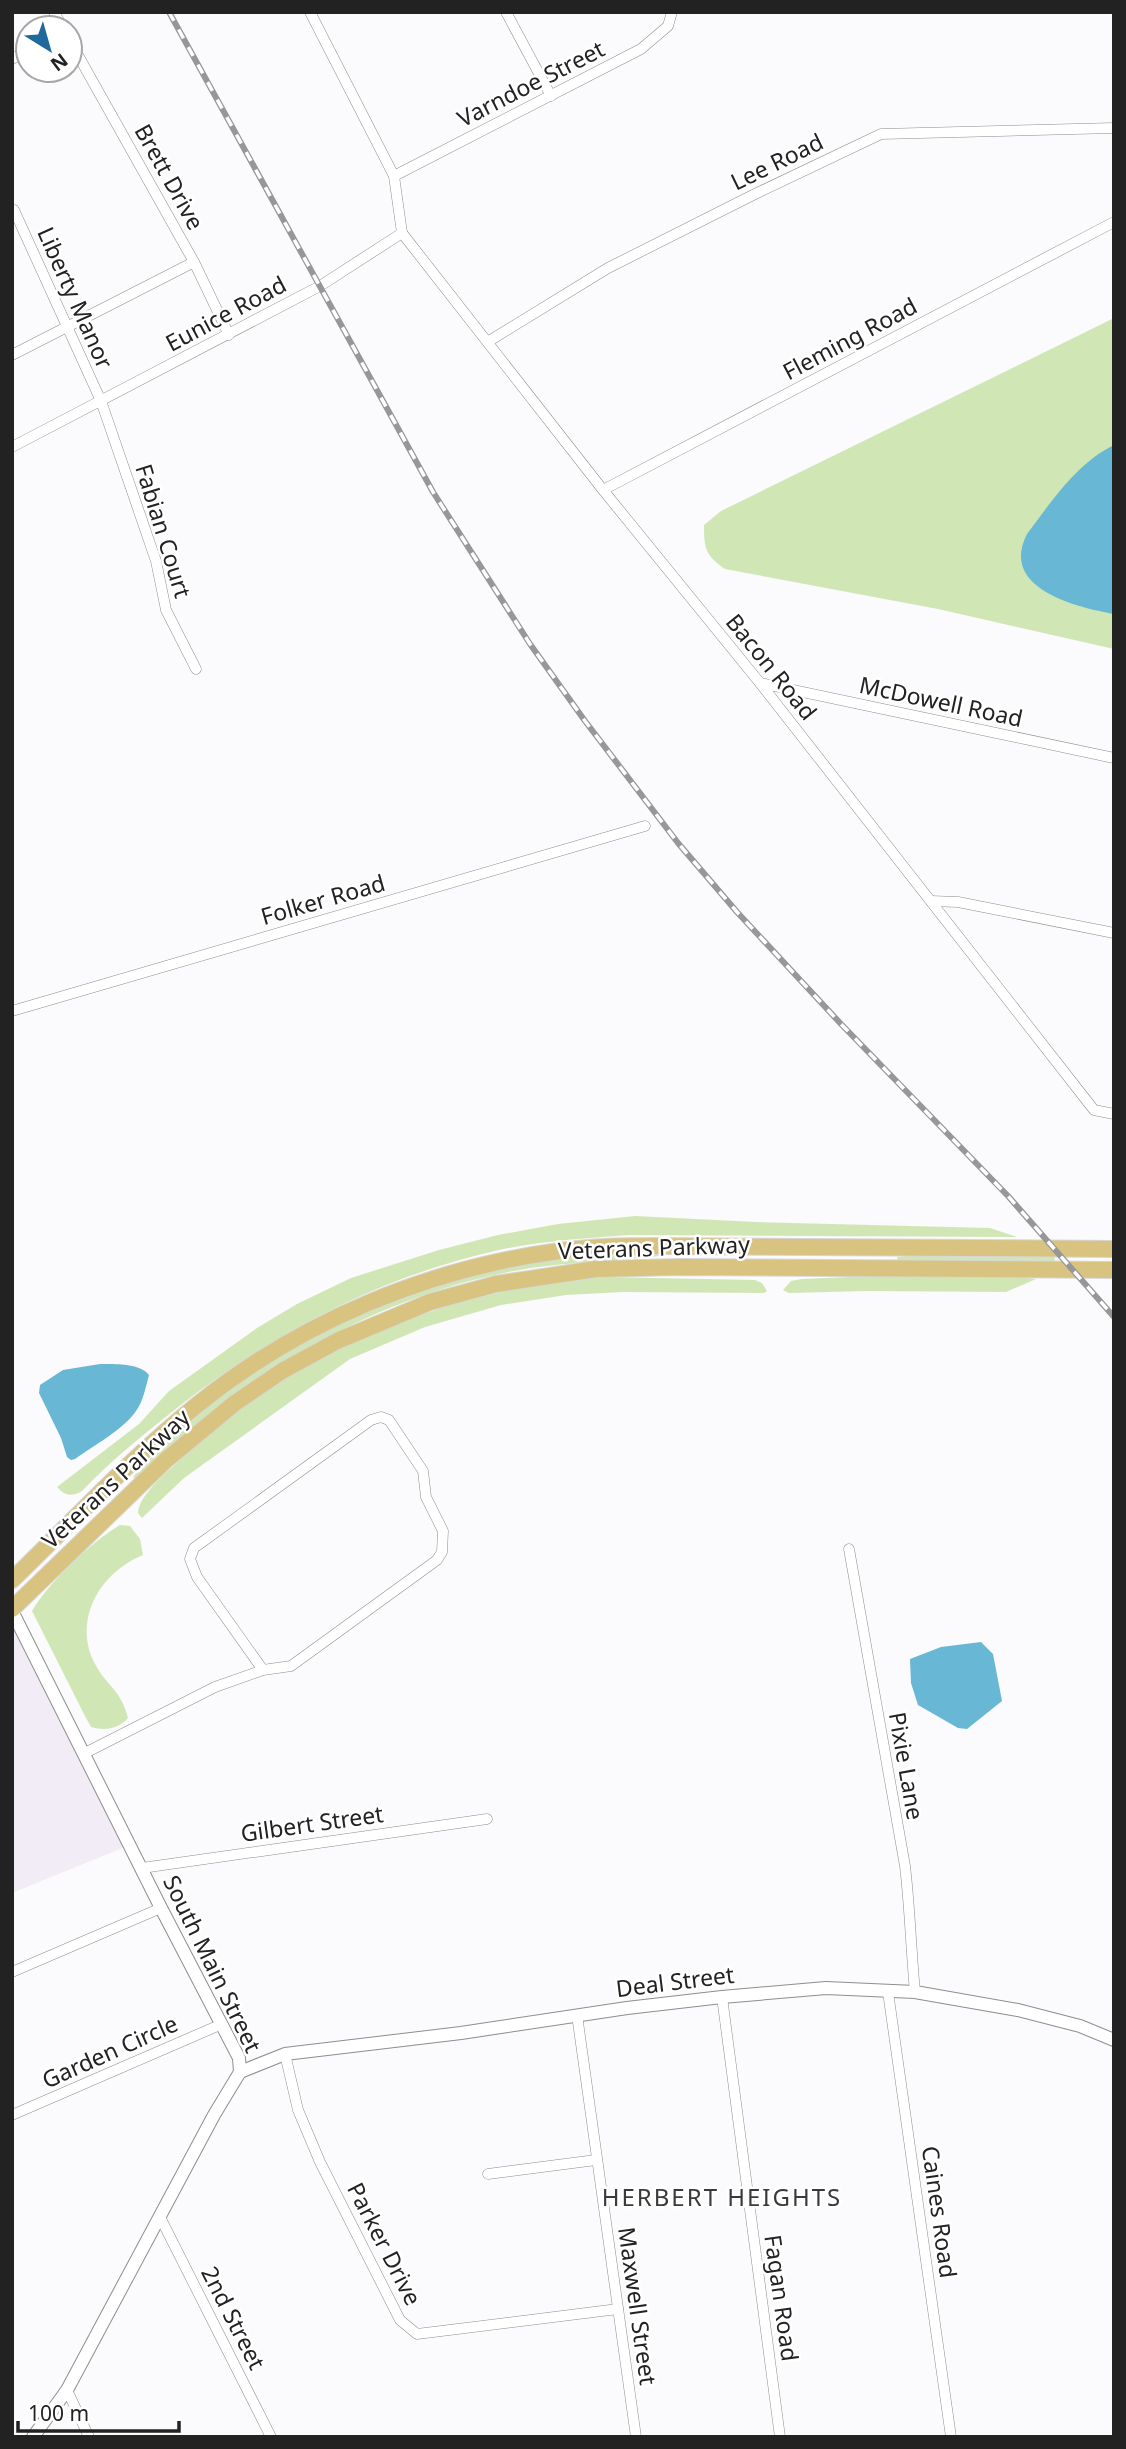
<svg xmlns="http://www.w3.org/2000/svg" width="1126" height="2449" font-family="'Noto Sans',sans-serif">
<rect width="100%" height="100%" fill="#fbfafc"/>
<path fill="#f2ecf6" d="M 12,1611 L 130,1845 L 12,1893 Z"/>
<g fill="#d0e7b5">
<path d="M 1114,318 L 1114,649 L 938,609 L 725,569 C 705,555 704,548 704,525 L 721,511 Z"/>
<path d="M 635,1216 L 756,1222 L 990,1228 L 1017,1237 L 630,1235 C 586,1238 542,1241 499,1250 C 382,1276 277,1331 182,1404 C 148,1431 112,1459 82,1491 C 72,1497 65,1496 57,1487 L 139,1424 L 169,1391 L 257,1328 L 297,1304 L 351,1278 L 439,1250 L 498,1235 L 558,1224 Z"/>
<path d="M 659,1252 L 659,1256 C 616,1261 573,1262 531,1268 C 379,1292 245,1373 137,1479 L 133,1477 C 217,1385 317,1325 434,1287 C 478,1273 523,1261 569,1256 C 598,1253 629,1253 659,1252 Z"/>
<path d="M 931,1254 L 1052,1255 L 1055,1259 L 1054,1262 L 898,1261 L 897,1257 Z"/>
<path d="M 874,1276 L 1020,1277 L 1036,1279 L 1006,1292 L 867,1291 L 789,1293 L 783,1290 L 791,1281 L 802,1279 Z"/>
<path d="M 604,1277 L 755,1280 L 762,1283 L 767,1291 L 764,1293 L 623,1292 L 566,1295 L 501,1305 L 425,1327 L 350,1359 L 184,1478 L 142,1518 L 138,1513 C 138,1496 168,1471 180,1460 C 295,1351 447,1289 604,1277 Z"/>
<path d="M 120,1525 L 130,1526 L 140,1539 L 143,1555 C 101,1572 73,1618 94,1662 C 105,1685 121,1689 128,1718 C 118,1729 105,1731 91,1727 L 85,1716 L 32,1611 C 49,1582 91,1542 120,1525 Z"/>
</g>
<g fill="#68b7d4">
<path d="M 1114,445 L 1114,614 C 1075,607 999,588 1027,534 C 1051,502 1077,463 1114,445 Z"/>
<path d="M 100,1364 C 115,1364 140,1363 149,1375 C 146,1386 143,1402 136,1411 C 124,1429 93,1446 75,1459 L 71,1460 L 67,1457 L 61,1438 L 39,1393 L 40,1385 L 63,1370 Z"/>
<path d="M 981,1642 L 993,1654 L 1002,1701 L 967,1729 L 958,1728 L 918,1705 L 911,1683 L 910,1659 L 941,1647 Z"/>
</g>
<g fill="none" stroke-linecap="round" stroke-linejoin="round">
<defs>
<g id="minor">
<path d="M 54,12 L 63,28"/>
<path d="M 310,12 L 394,176 L 402,233"/>
<path d="M 506,12 L 551,96"/>
<path d="M 70,41 L 194,262 L 229,335"/>
<path d="M 12,59 L 28,50"/>
<path d="M 394,176 L 641,49 L 668,26 L 672,12"/>
<path d="M 14,210 L 101,401 L 156,561 L 166,610 L 196,669"/>
<path d="M 402,233 L 603,490 L 760,683 L 1094,1110 L 1114,1114"/>
<path d="M 489,341 L 608,268 L 755,194 L 881,134 L 1114,128"/>
<path d="M 12,355 L 194,262"/>
<path d="M 12,447 L 320,286 L 402,233"/>
<path d="M 603,490 L 1114,222"/>
<path d="M 760,683 L 1114,758"/>
<path d="M 931,901 L 958,902 L 1114,933"/>
<path d="M 12,1011 L 645,826"/>
<path d="M 849,1549 L 905,1866 C 910,1908 911,1950 915,1992"/>
<path d="M 85,1753 L 215,1687 L 263,1670 L 291,1666 L 437,1560 L 442,1552 L 443,1531 L 426,1497 L 423,1471 L 389,1420 L 381,1417 L 371,1420 L 194,1548 L 190,1559 L 197,1577 L 263,1670"/>
<path d="M 142,1868 L 487,1819"/>
<path d="M 12,1972 L 161,1908"/>
<path d="M 888,1992 L 951,2437"/>
<path d="M 722,1997 L 780,2437"/>
<path d="M 577,2015 L 636,2437"/>
<path d="M 285,2054 L 298,2110 L 320,2162 L 400,2320 L 417,2334 L 618,2309"/>
<path d="M 12,2115 L 222,2024"/>
<path d="M 488,2174 L 596,2160"/>
<path d="M 160,2217 L 271,2437"/>
<path d="M 67,2390 L 89,2437"/>
</g>
<g id="tertiary">
<path d="M 12,1611 L 161,1908 L 239,2058 L 240,2072 L 214,2115 L 67,2390 L 33,2437"/>
<path d="M 240,2072 L 285,2054 L 461,2033 L 627,2008 L 722,1997 L 826,1988 L 915,1992 L 1018,2010 L 1080,2026 L 1114,2040"/>
</g>
<g id="primary">
<path d="M 12,1580 C 73,1521 131,1458 197,1405 C 301,1321 427,1269 559,1251 C 592,1246 626,1246 659,1246 L 1114,1249"/>
<path d="M 12,1609 L 166,1460 L 235,1403 L 282,1371 L 337,1341 L 430,1302 L 496,1284 L 596,1269 L 679,1267 L 1114,1270"/>
</g>
</defs>
<use href="#minor" stroke="#8e8d8f" stroke-width="11"/>
<use href="#tertiary" stroke="#8e8d8f" stroke-width="14"/>
<use href="#primary" stroke="#d7d7d7" stroke-width="18"/>
<use href="#minor" stroke="#fff" stroke-width="10"/>
<use href="#tertiary" stroke="#fff" stroke-width="12"/>
<use href="#primary" stroke="#d9c381" stroke-width="16"/>
<defs>
<path id="rail" d="M 169,12 L 433,492 L 530,644 L 585,721 L 678,843 L 737,912 L 841,1024 L 1008,1196 L 1114,1317"/>
</defs>
<use href="#rail" stroke="#989798" stroke-width="6"/>
<use href="#rail" stroke="#fff" stroke-width="3.5" stroke-dasharray="10" stroke-linecap="butt"/>
</g>
<g text-anchor="middle" stroke-width="5" stroke-linejoin="round" paint-order="stroke">
<g font-size="23" fill="#232223" stroke="#fff">
<text transform="translate(531 84) rotate(-27)" y="8">Varndoe Street</text>
<text transform="translate(777 162) rotate(-26)" y="8">Lee Road</text>
<text transform="translate(169 177) rotate(61)" y="8">Brett Drive</text>
<text transform="translate(75 298) rotate(66)" y="8">Liberty Manor</text>
<text transform="translate(226 314) rotate(-28)" y="8">Eunice Road</text>
<text transform="translate(850 339) rotate(-28)" y="8">Fleming Road</text>
<text transform="translate(163 531) rotate(73)" y="8">Fabian Court</text>
<text transform="translate(771 667) rotate(51)" y="8">Bacon Road</text>
<text transform="translate(941 702) rotate(12)" y="8">McDowell Road</text>
<text transform="translate(323 900) rotate(-16)" y="8">Folker Road</text>
<text transform="translate(654 1248) rotate(-2)" y="8">Veterans Parkway</text>
<text transform="translate(116 1479) rotate(-43)" y="8">Veterans Parkway</text>
<text transform="translate(906 1766) rotate(80)" y="8">Pixie Lane</text>
<text transform="translate(312 1824) rotate(-8)" y="8">Gilbert Street</text>
<text transform="translate(212 1964) rotate(64)" y="8">South Main Street</text>
<text transform="translate(675 1982) rotate(-7)" y="8">Deal Street</text>
<text transform="translate(110 2052) rotate(-24)" y="8">Garden Circle</text>
<text transform="translate(939 2212) rotate(82)" y="8">Caines Road</text>
<text transform="translate(384 2244) rotate(63)" y="8">Parker Drive</text>
<text transform="translate(781 2298) rotate(82)" y="8">Fagan Road</text>
<text transform="translate(637 2306) rotate(82)" y="8">Maxwell Street</text>
<text transform="translate(233 2318) rotate(63)" y="8">2nd Street</text>
</g>
<g font-size="24" letter-spacing="2" fill="#3a393b" stroke="#fff">
<text x="722" y="2206">HERBERT HEIGHTS</text>
</g>
</g>
<rect width="1126" height="2449" fill="none" stroke="#232223" stroke-width="28"/>
<g transform="translate(49 49) rotate(143)"><circle r="33" fill="#ffffff" stroke="#a7a7a7" stroke-width="2"/>
<path d="M0-5L12 26L0 18L-12 26Z" fill="#20699d"/>
<text y="-10" font-size="19" font-weight="bold" text-anchor="middle" fill="#232223">N</text>
</g>
<path d="M18 2421v10h161v-10" fill="none" stroke="#232223" stroke-width="3.5"/>
<text x="28" y="2421" font-size="21" fill="#232223" stroke="#ffffff" stroke-width="5" paint-order="stroke">100 m</text>
</svg>
